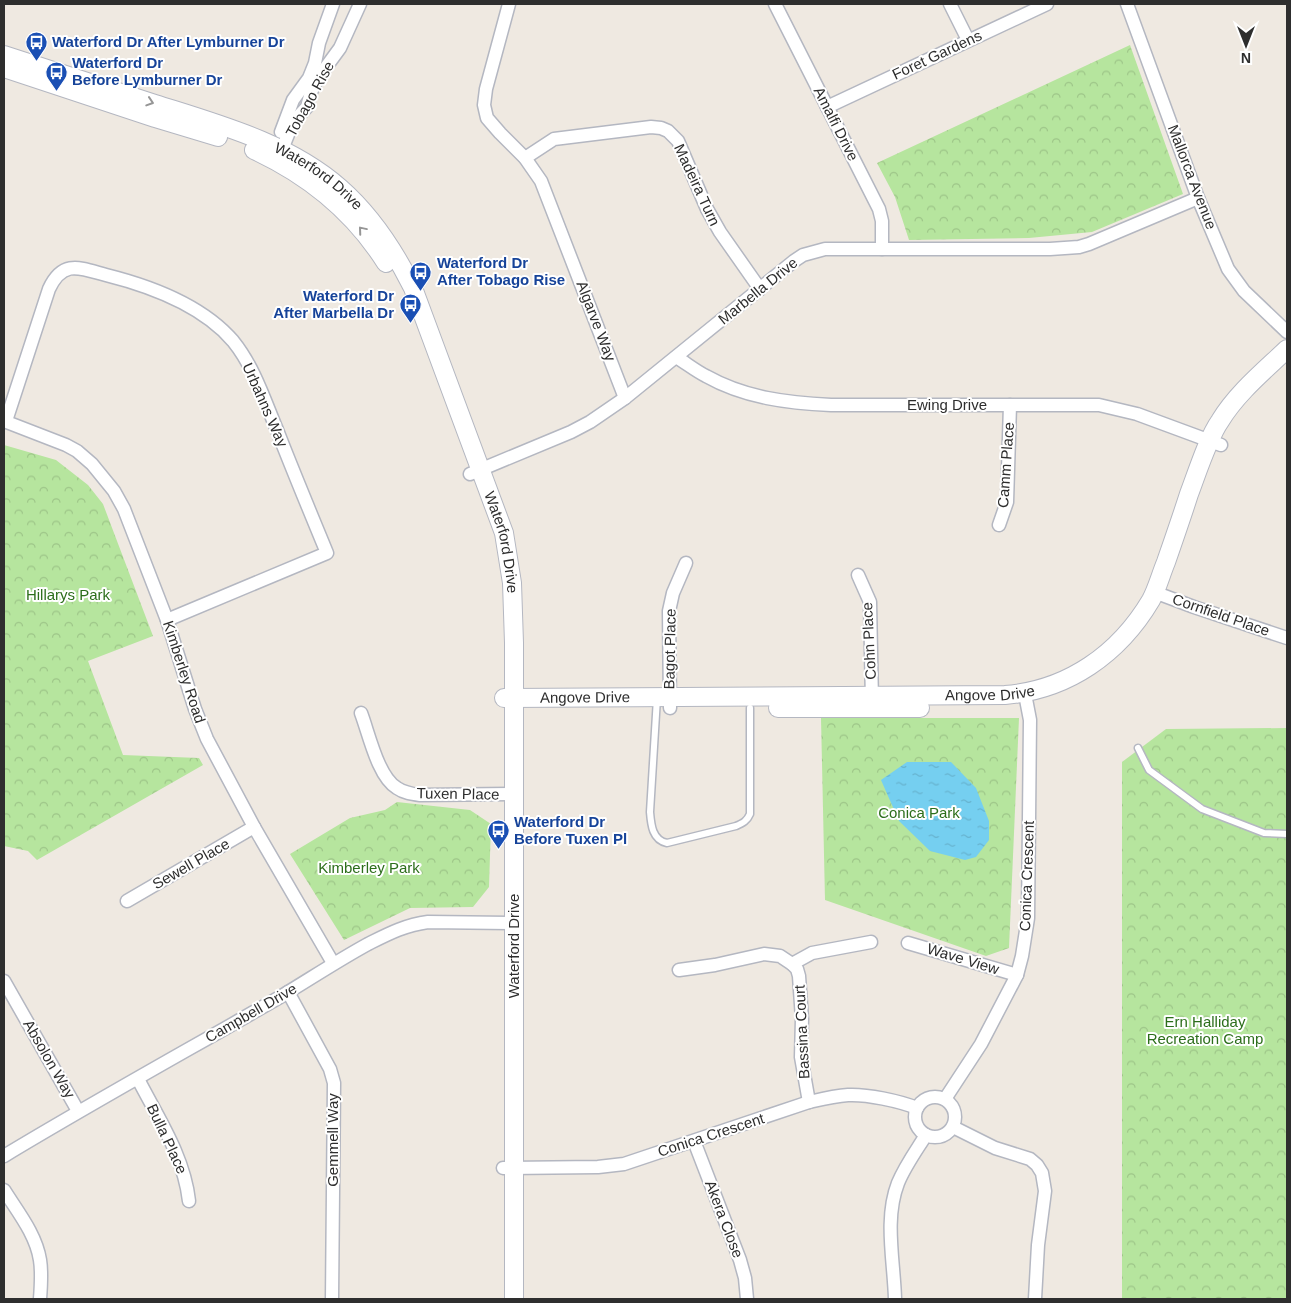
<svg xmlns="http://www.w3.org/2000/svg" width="1291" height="1303" font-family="Helvetica,sans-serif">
<defs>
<pattern id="forest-crowns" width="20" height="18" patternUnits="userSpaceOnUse" patternTransform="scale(1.25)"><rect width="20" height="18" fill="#b6e59e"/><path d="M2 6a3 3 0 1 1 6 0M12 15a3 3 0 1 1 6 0" fill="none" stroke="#9dc588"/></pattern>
<pattern id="water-ripples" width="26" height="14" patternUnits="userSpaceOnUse" patternTransform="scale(1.25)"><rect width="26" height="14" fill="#75cff0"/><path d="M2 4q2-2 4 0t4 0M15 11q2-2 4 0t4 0" fill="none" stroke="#66b2ce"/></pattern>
</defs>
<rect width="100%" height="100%" fill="#efe9e1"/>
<g fill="url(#forest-crowns)">
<path d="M 1130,45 L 1183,194 L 1092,232 L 1029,238 L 909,240 L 895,197 L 877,163 Z"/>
<path d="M 4,445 L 56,460 L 88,485 L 103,504 L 153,636 L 88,661 L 123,755 L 199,758 L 203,765 L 37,860 L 28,851 L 4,846 Z"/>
<path d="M 821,718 L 1019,718 L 1009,948 L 986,956 L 825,900 Z"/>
<path d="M 1287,728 L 1287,1299 L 1122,1299 L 1122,762 L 1166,729 Z"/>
<path d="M 397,802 L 470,810 L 491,824 L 489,887 L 473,907 L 410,908 L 344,940 L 290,854 L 350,818 L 385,810 Z"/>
</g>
<path fill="url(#water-ripples)" d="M 907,762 L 951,762 L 976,788 L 989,821 L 989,840 L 976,857 L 965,860 L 930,851 L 899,821 L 881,780 Z"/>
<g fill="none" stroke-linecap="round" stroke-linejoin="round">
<defs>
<g id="lane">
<path d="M 657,698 L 650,812 C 651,824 652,840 667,843 L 736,826 C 743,823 747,821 750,814 L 750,708"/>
<path d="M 1138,748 L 1149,770 L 1202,809 L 1264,833 L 1287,834"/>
</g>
<g id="street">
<path d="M 509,4 L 486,89 L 484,105 L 487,118 L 500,133 L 525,158 L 541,181 L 625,398"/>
<path d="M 775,4 L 879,209 L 882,221 L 882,249"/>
<path d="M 950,4 L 968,40"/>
<path d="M 1127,4 L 1198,198 L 1228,269 L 1244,291 L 1287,332"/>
<path d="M 827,107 L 1047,4"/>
<path d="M 281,132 L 293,100 L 309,78 L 315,63 L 319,43 L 333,4"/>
<path d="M 279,157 L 293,122 L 307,107 L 311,92 L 318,78 L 340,48 L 360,4"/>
<path d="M 525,158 L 554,139 L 651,127 L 661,128 L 668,131 L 678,141 L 707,209 L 720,232 L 760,289"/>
<path d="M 676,357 C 686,363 696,371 706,376 C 745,398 788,403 831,405 L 1099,405 L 1137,414 L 1221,445"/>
<path d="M 4,421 L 66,445 L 77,451 L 92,464 L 114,491 L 124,509 L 167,620 L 195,709 L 207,739 L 254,827 L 333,963"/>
<path d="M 6,421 L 49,289 C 63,259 80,268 106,275 C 150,286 203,306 233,341 C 254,367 264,399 277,430 C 293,471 310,512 327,553 L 167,620"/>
<path d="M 470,474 L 571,432 L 590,422 L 625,398 L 794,261 L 803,255 L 825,249 L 1050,249 L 1079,247 L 1089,244 L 1198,198"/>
<path d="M 999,525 L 1007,502 L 1010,405"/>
<path d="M 858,575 L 870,602 L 872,702"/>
<path d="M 1154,592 L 1194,607 L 1287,638"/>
<path d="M 670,708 L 669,611 L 673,593 L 686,563"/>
<path d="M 361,713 C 369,734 378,777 397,788 C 404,793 412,794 420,795 L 514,794"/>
<path d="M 127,901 L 254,827"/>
<path d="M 908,943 L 1017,975"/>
<path d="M 792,964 L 812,953 L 871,942"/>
<path d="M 679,970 L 715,965 L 764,954 L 780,956 L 792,964 L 797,969 L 799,976 L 802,1019 L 801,1057 L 809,1102"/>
<path d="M 4,981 L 78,1111"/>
<path d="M 288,992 L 330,1069 L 334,1083 L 332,1299"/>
<path d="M 138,1079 C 158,1118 184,1156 189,1201"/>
<circle cx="935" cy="1117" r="20"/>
<path d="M 945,1099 L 981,1044 L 1017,975 L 1022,956 L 1028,918 L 1030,720 L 1025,694"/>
<path d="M 953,1127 L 995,1148 L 1030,1159 L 1037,1165 L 1042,1173 L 1045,1191 L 1038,1245 L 1035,1299"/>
<path d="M 694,1141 L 740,1260 L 745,1278 L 747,1299"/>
<path d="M 4,1156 C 95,1101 188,1050 280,997 C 310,979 337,961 368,944 C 388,934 405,925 428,922 L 514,923"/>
<path d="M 503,1168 L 598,1167 L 624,1164 L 809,1102 C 822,1099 834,1096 848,1095 C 867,1094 899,1101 917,1108"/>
<path d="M 4,1190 C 17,1211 36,1234 40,1260 C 42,1272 41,1286 40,1299"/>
<path d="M 895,1299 C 894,1261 884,1219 898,1183 C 905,1166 916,1151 926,1135"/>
</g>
<g id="secondary">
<path id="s1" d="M 4,55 C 54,71 105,88 155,104 C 218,124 289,143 340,188 C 372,216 394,250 413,288 L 504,533 L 512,583 L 514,643 L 514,1299"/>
<path d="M 4,68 L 155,118 L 218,137"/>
<path d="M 254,150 C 308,175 354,212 386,263"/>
<path id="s2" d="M 504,698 L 1005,695 C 1068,690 1119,654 1151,600 C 1157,589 1161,574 1166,562 C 1174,539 1182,516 1189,494 C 1197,473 1208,438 1220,421 C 1237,393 1264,371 1287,349"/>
<path d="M 778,708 L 920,708"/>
</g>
</defs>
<use href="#lane" stroke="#b4b7c1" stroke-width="9"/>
<use href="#street" stroke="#b4b7c1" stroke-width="15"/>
<use href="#secondary" stroke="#b4b7c1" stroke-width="20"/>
<use href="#lane" stroke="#fff" stroke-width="6"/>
<use href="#street" stroke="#fff" stroke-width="12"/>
<use href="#secondary" stroke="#fff" stroke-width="18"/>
</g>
<defs><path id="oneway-chevron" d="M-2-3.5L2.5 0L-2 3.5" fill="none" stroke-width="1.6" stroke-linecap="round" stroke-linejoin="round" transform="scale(1.25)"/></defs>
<g stroke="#969696">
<use href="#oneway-chevron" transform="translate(150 102) rotate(18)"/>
<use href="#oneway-chevron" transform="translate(362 230) rotate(-130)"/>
</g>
<defs>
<symbol id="bus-pin" viewBox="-11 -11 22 30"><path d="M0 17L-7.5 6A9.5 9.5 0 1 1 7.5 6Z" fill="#1a4fb4" stroke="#fff"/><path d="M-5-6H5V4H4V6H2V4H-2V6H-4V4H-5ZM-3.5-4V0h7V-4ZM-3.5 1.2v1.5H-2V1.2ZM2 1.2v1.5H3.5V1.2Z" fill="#fff"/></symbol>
</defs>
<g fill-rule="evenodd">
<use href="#bus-pin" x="24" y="30" width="25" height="34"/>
<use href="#bus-pin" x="44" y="60" width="25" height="34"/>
<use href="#bus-pin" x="408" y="260" width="25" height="34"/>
<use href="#bus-pin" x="398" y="292" width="25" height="34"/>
<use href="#bus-pin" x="486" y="818" width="25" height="34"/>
</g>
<g text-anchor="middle" stroke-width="4" stroke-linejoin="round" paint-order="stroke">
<g font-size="15" font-weight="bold" fill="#164399" stroke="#fff" text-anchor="start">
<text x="52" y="47">Waterford Dr After Lymburner Dr</text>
<text x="72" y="68">Waterford Dr<tspan x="72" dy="17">Before Lymburner Dr</tspan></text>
<text x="437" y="268">Waterford Dr<tspan x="437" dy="17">After Tobago Rise</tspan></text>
<text x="394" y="301" text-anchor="end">Waterford Dr<tspan x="394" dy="17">After Marbella Dr</tspan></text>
<text x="514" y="827">Waterford Dr<tspan x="514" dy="17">Before Tuxen Pl</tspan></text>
</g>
<g font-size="15" fill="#2e2e2e" stroke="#fff">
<text transform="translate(937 55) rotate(-25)" y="5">Foret Gardens</text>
<text transform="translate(310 99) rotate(-61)" y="5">Tobago Rise</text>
<text transform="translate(836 124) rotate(63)" y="5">Amalfi Drive</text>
<text transform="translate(1192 177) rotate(69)" y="5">Mallorca Avenue</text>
<text dy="5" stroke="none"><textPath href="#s1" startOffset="339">Waterford Drive</textPath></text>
<text transform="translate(697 185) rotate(65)" y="5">Madeira Turn</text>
<text transform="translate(758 291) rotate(-39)" y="5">Marbella Drive</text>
<text transform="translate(596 321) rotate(69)" y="5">Algarve Way</text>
<text transform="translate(265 405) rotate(66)" y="5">Urbahns Way</text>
<text x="947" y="410">Ewing Drive</text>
<text transform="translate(1006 465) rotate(-86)" y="5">Camm Place</text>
<text dy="5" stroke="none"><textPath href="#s1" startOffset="758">Waterford Drive</textPath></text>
<text transform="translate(1221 615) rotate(19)" y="5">Cornfield Place</text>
<text transform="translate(869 641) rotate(-93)" y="5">Cohn Place</text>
<text transform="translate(670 649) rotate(-89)" y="5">Bagot Place</text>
<text transform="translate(184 672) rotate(72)" y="5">Kimberley Road</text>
<text dy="5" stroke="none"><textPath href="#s2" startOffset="486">Angove Drive</textPath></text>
<text dy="5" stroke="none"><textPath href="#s2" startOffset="81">Angove Drive</textPath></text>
<text transform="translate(458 794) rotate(1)" y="5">Tuxen Place</text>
<text transform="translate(191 864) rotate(-30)" y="5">Sewell Place</text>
<text transform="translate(1027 876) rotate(-88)" y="5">Conica Crescent</text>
<text transform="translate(514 946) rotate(-90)" y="5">Waterford Drive</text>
<text transform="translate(963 959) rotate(17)" y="5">Wave View</text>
<text transform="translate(251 1013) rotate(-30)" y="5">Campbell Drive</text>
<text transform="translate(802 1032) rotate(-93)" y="5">Bassina Court</text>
<text transform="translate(49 1059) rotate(60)" y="5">Absolon Way</text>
<text transform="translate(711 1135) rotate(-18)" y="5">Conica Crescent</text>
<text transform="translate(167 1139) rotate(65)" y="5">Bulla Place</text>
<text transform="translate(333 1140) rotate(-90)" y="5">Gemmell Way</text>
<text transform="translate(724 1219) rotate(69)" y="5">Akera Close</text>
</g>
<g font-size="15" fill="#2c6e1b" stroke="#fff">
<text x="68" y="600">Hillarys Park</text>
<text x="919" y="818">Conica Park</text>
<text x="369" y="873">Kimberley Park</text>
<text x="1205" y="1027">Ern Halliday<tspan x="1205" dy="17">Recreation Camp</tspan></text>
</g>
</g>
<rect width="1291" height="1303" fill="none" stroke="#2e2e2e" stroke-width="10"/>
<g transform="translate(1246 45) rotate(180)" stroke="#ffffff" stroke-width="4" paint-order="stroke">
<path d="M0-4L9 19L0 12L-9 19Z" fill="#2e2e2e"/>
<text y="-8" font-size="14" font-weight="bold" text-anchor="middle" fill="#2e2e2e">N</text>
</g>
</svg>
